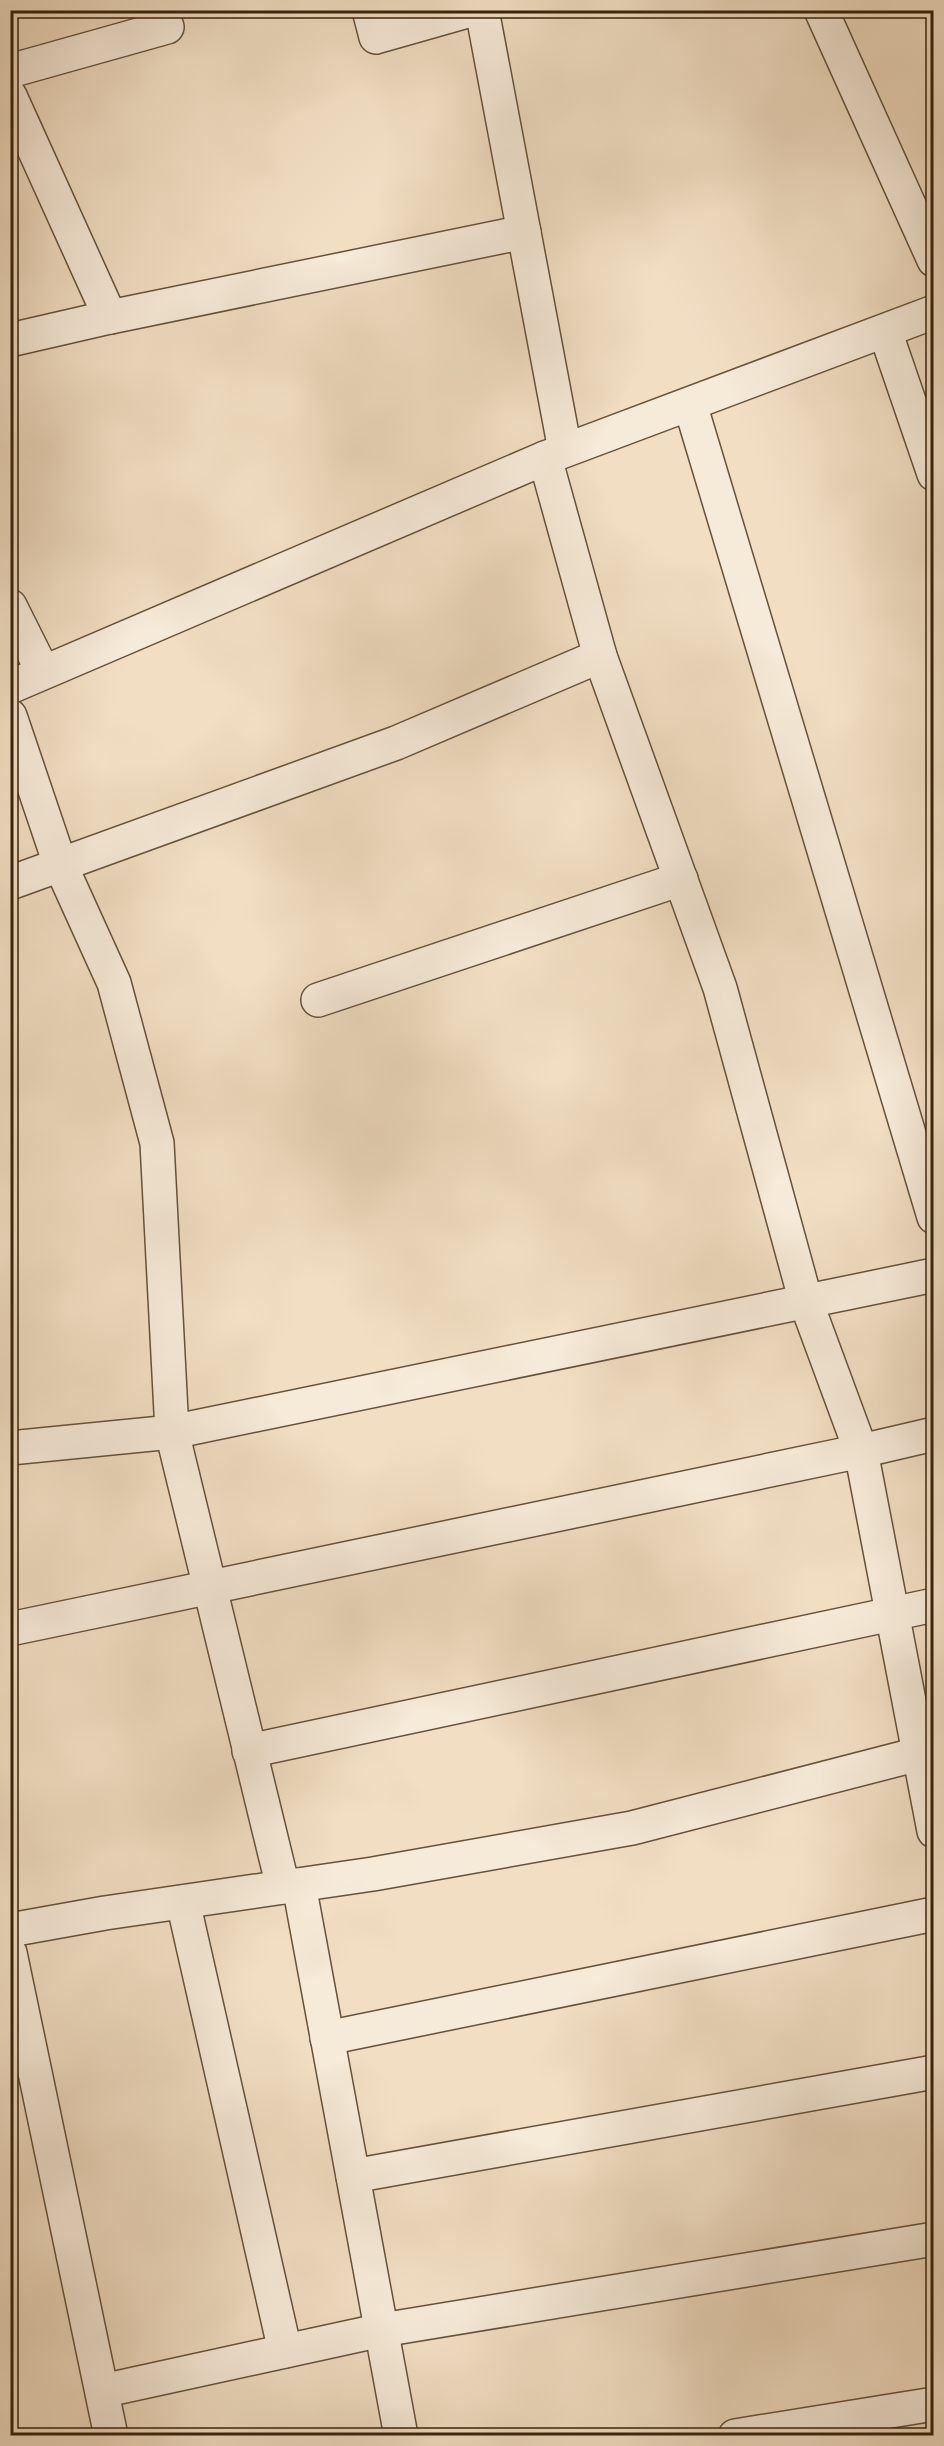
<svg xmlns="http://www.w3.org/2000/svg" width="944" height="2446" font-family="'Gentium Book Plus',serif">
<rect width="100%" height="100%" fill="#f1dec3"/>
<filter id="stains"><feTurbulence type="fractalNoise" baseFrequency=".00333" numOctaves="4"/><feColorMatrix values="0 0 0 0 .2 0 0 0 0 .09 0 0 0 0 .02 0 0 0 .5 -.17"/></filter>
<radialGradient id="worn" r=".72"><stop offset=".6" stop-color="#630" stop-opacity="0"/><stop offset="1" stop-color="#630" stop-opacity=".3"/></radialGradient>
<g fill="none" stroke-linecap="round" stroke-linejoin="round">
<defs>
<g id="street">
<path d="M 369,10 L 376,37 L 471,10"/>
<path d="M 482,10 L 565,450"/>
<path d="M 821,10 L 934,260"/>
<path d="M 10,71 L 167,27 L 161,10"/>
<path d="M 10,96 L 110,317 L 10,340"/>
<path d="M 110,317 L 524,232"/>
<path d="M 885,331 L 934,474"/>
<path d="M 690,404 L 934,1217"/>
<path d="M 545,458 L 600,656 L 720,988 L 806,1302 L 861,1451 L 934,1831"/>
<path d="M 10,606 L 43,672"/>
<path d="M 10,687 L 545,458 L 934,312"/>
<path d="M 10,716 L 60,864 L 114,983 L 157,1143 L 172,1432 L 283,1887"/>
<path d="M 10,883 L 396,743 L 600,656"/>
<path d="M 318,1000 L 681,879"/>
<path d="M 10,1448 L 172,1432 L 934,1275"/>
<path d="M 10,1629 L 861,1451 L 934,1434"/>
<path d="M 249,1751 L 934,1605"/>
<path d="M 299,1885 L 401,2436"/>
<path d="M 183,1902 L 285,2351"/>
<path d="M 10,1930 L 105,1913 L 373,1874 L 632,1828 L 934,1750"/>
<path d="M 10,1953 L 111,2436"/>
<path d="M 327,2038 L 934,1914"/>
<path d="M 353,2176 L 934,2072"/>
<path d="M 102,2391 L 382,2330 L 934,2239"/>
<path d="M 735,2436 L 934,2404"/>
</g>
</defs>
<use href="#street" stroke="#65523a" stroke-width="36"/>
<use href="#street" stroke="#f6ead8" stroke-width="33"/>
</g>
<rect width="944" height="2446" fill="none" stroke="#f1dec3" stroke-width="36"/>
<rect x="12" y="12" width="920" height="2422" fill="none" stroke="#36230c" stroke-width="3"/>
<rect x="18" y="18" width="908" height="2410" fill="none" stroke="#36230c" stroke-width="1.5"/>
<rect width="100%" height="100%" filter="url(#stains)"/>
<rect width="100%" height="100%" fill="url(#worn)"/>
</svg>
